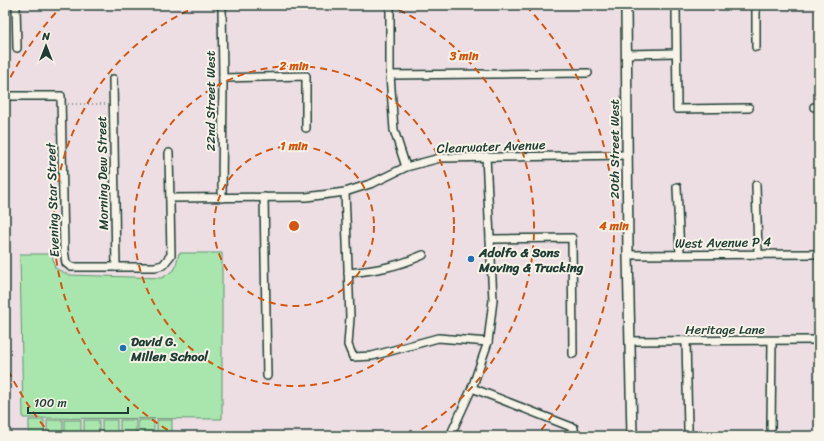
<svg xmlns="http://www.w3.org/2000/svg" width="824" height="441" font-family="Sriracha,sans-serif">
<rect width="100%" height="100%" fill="#ecdee3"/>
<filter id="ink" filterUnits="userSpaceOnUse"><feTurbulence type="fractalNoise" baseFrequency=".025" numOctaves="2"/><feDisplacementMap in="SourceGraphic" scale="8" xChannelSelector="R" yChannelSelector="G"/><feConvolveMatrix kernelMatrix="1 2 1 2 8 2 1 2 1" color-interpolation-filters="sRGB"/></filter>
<g filter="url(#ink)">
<g fill="#a8e6ad" stroke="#649270">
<path d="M 179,253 L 222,253 L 222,419 L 23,418 L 20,254 L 52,254 L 55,268 L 69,275 L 162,278 L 175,269 Z"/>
<rect x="29" y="420" width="15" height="16"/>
<rect x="47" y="420" width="16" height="16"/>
<rect x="65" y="420" width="16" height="16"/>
<rect x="84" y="420" width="15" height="16"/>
<rect x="102" y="420" width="15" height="16"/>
<rect x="120" y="420" width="16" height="16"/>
<rect x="138" y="420" width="16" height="16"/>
<rect x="157" y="420" width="15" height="16"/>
</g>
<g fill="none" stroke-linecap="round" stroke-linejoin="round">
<defs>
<g id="street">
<path d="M 16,5 L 17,48"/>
<path d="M 222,5 L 223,78 L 222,198"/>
<path d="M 390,5 L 390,75 L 394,130 L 406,167"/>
<path d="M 676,5 L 677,109 L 749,108"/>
<path d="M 756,5 L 756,47"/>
<path d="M 627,54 L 676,53"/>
<path d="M 390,75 L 588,73"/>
<path d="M 223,78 L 306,76 L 306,128"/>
<path d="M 113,79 L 116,267"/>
<path d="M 5,96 L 61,96 L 64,250 L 66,263 L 71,267 L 155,267 L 163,265 L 171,255 L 169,153"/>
<path d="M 814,107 L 819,107"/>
<path d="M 756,185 L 758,253"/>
<path d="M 677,187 L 680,254"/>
<path d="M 345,192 L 350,317 L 348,345 L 353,357 L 372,356 L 438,338 L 488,342"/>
<path d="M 264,197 L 267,376"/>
<path d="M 170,198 L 306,197 L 345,192 L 373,183 L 406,167 L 440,158 L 627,155"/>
<path d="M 490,239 L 572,238 L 573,354"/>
<path d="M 628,255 L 819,254"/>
<path d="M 348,273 C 377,270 396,267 423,255"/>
<path d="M 631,341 L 819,340"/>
<path d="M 686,341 L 688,429"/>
<path d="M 472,388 L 574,428 L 574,436"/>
<path d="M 771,428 L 772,341"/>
<path d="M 450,436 L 472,388 L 488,342 L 493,300 L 486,156"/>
</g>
<path id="secondary" d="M 626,5 L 628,255 L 632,436"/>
</defs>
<use href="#street" stroke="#1f3d34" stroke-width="10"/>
<use href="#secondary" stroke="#1f3d34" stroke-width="12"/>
<path stroke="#1f3d34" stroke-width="1" stroke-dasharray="1 3" stroke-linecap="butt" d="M 68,104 L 107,104"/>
<use href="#street" stroke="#f7f3e8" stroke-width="7"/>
<use href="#secondary" stroke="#f7f3e8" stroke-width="9"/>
</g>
</g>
<g fill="none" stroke="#d45610" stroke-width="2" stroke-dasharray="7 5">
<circle cx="294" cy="226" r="80"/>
<circle cx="294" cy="226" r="160"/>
<path d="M178 436A240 240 0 0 1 200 5M388 5A240 240 0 0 1 410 436"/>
<path d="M52 436A320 320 0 0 1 5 364M5 88A320 320 0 0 1 62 6M526 6A320 320 0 0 1 536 436"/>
</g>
<g fill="#1f6fb2" stroke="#f7f3e8" stroke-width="1.5">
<circle cx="471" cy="259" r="4"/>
<circle cx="123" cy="348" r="4"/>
</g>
<g text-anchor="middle" stroke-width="4" stroke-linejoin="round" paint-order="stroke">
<g font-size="13" fill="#1f3d34" stroke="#f7f3e8">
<text transform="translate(210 101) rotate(-90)" y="5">22nd Street West</text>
<text transform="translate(491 146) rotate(-2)" y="5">Clearwater Avenue</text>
<text transform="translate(614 149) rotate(-90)" y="5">20th Street West</text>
<text transform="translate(102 173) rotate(-91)" y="5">Morning Dew Street</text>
<text transform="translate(52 200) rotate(-92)" y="5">Evening Star Street</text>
<text transform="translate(723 242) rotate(-1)" y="5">West Avenue P 4</text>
<text x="725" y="334">Heritage Lane</text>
</g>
<g font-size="13" font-weight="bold" fill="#1f3d34" stroke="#f7f3e8" text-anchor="start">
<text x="479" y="257">Adolfo &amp; Sons<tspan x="479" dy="15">Moving &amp; Trucking</tspan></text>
<text x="131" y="346">David G.<tspan x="131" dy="15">Millen School</tspan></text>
</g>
</g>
<circle cx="294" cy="226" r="6" fill="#d45610" stroke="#f7f3e8" stroke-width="2"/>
<g font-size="12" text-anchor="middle" font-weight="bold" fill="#d45610" stroke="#f7f3e8" stroke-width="4" stroke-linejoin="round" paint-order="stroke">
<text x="464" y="60">3 min</text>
<text x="294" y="70">2 min</text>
<text x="294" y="150">1 min</text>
<text x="614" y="230">4 min</text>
</g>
<rect width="824" height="441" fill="none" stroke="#f7f3e8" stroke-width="20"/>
<rect x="10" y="10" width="804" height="421" fill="none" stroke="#1f3d34" stroke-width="1.5" filter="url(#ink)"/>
<g transform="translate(46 46)" stroke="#f7f3e8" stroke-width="3" paint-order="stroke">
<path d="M0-3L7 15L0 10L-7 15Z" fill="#1f3d34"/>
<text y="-6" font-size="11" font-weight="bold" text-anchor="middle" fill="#1f3d34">N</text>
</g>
<path d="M28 407v6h100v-6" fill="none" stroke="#1f3d34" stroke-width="2"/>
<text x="34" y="407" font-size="12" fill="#1f3d34" stroke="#f7f3e8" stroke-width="3" paint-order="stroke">100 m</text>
</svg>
